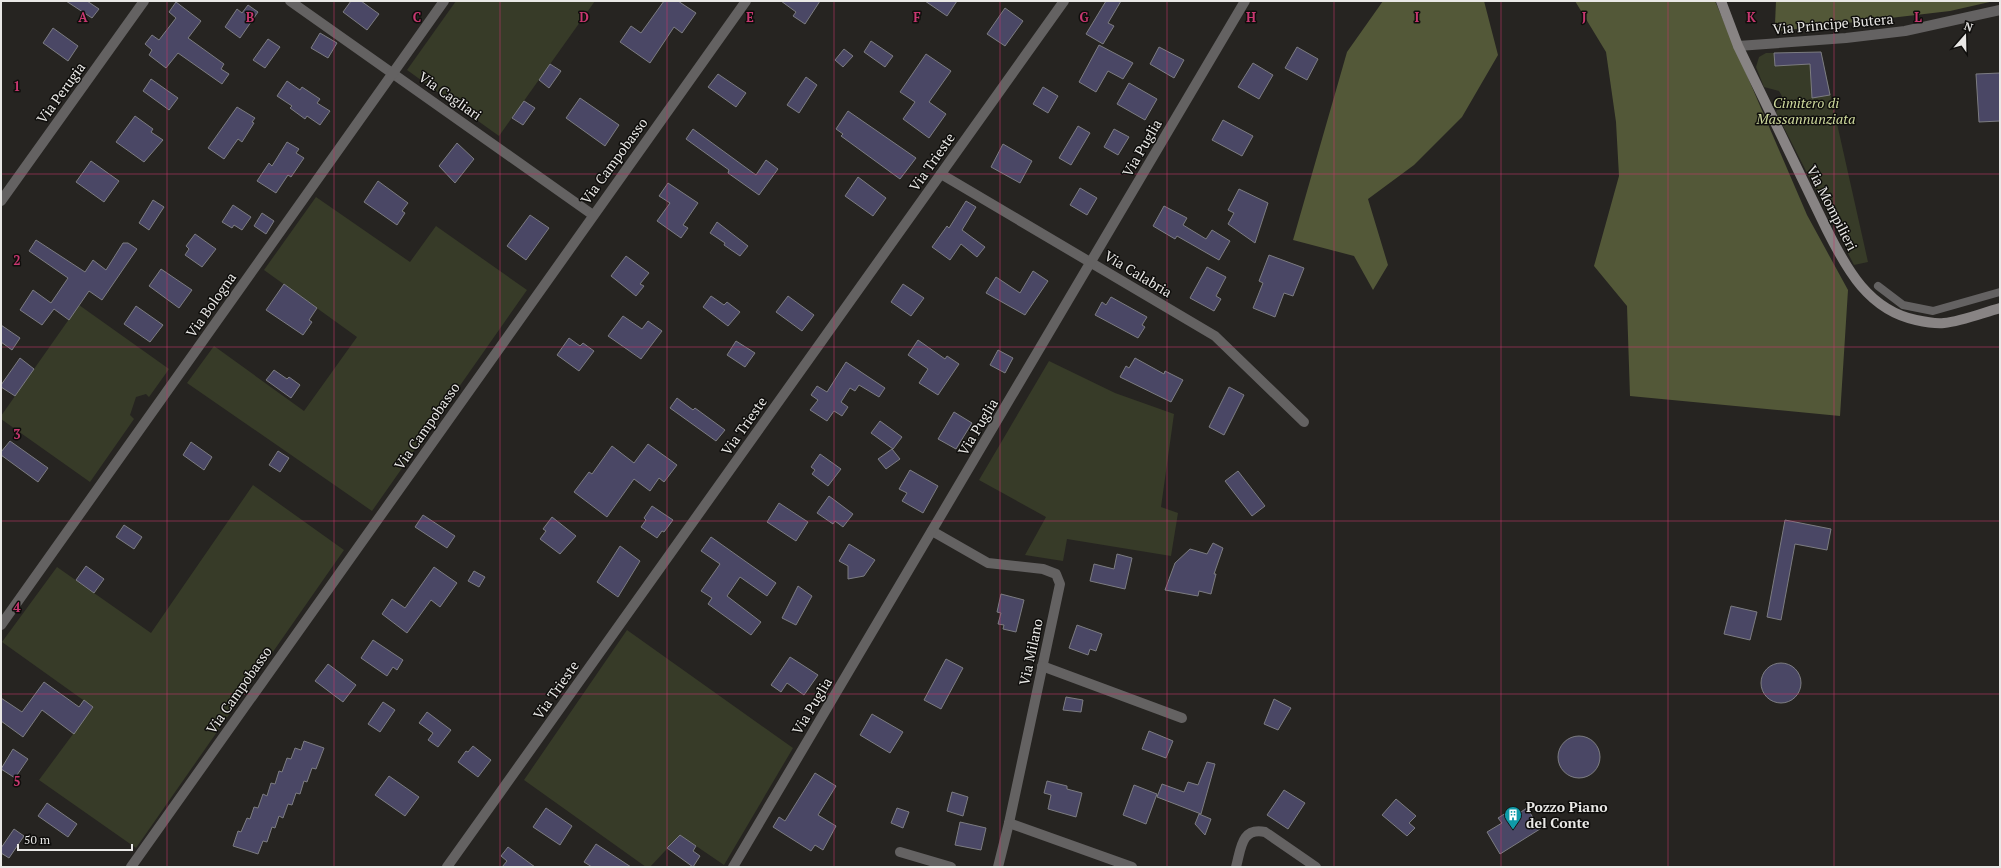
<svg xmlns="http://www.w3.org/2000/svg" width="2001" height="868" font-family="'PT Serif',serif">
<rect width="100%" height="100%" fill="#262421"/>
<g fill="#373b28">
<path d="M 456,1 L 595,1 L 499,136 L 407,70 Z"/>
<path d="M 1821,52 L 1868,262 L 1854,265 L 1776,112 L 1783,98 L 1779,91 L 1764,87 L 1756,67 L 1759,57 L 1766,53 Z"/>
<path d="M 316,197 L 410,262 L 436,226 L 527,290 L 372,511 L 187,383 L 214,346 L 304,411 L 357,337 L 264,270 Z"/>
<path d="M 79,305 L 169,369 L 149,397 L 146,394 L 136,397 L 130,415 L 134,419 L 90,482 L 1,419 L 1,416 Z"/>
<path d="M 1049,361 L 1115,393 L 1174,414 L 1161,507 L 1178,513 L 1171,556 L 1067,539 L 1063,561 L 1025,555 L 1046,517 L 979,480 Z"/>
<path d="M 253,485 L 344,550 L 136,848 L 39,780 L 93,707 L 2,642 L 57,567 L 151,633 Z"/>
<path d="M 627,630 L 793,748 L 724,865 L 680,835 L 650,867 L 646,867 L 524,780 Z"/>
</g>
<g fill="#535838">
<path d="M 1383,1 L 1484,1 L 1498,55 L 1462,117 L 1414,165 L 1368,199 L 1388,265 L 1373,290 L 1354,256 L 1293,240 L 1347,52 Z"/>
<path d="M 1575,1 L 1715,1 L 1807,215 L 1848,290 L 1840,416 L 1630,396 L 1627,306 L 1594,266 L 1619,176 L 1616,122 L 1606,52 Z"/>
<path d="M 1776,1 L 1994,1 L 1950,11 L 1779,31 L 1775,24 Z"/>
</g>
<g fill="#4a4765" stroke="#7c7c81">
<path d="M 66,1 L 87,1 L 99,9 L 92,18 Z"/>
<path d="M 351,1 L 361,1 L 379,14 L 367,30 L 343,12 Z"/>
<path d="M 664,1 L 678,1 L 696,13 L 682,33 L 674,27 L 650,63 L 620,42 L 631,26 L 641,33 Z"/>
<path d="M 781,1 L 820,1 L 805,24 L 793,16 L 796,12 Z"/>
<path d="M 925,1 L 957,1 L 947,16 Z"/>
<path d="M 1106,1 L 1121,1 L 1108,23 L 1114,26 L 1103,44 L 1086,34 Z"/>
<path d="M 176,2 L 201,21 L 188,38 L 224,64 L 221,69 L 229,74 L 222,84 L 178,53 L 166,68 L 149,55 L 152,50 L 145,44 L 152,35 L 159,40 L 176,18 L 169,12 Z"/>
<path d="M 248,5 L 258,12 L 240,38 L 225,27 L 237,9 L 242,13 Z"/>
<path d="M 1005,8 L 1023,21 L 1005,46 L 987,34 Z"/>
<path d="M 53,28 L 78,46 L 68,61 L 43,43 Z"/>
<path d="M 320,33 L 337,43 L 328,58 L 311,48 Z"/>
<path d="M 268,39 L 280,47 L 265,68 L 253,60 Z"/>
<path d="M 871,41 L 893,56 L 885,67 L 864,52 Z"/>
<path d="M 1099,45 L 1133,63 L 1123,79 L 1108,71 L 1096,92 L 1079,82 Z"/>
<path d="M 1159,47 L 1184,60 L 1174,78 L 1150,64 Z"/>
<path d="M 1297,47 L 1318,59 L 1307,80 L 1285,68 Z"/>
<path d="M 844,49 L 853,56 L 843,67 L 835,60 Z"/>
<path d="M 1821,52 L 1830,95 L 1812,98 L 1810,64 L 1775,66 L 1774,53 Z"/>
<path d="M 926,54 L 951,71 L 929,102 L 946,114 L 929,138 L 903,119 L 915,102 L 900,92 Z"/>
<path d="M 1253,63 L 1273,75 L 1259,99 L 1238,87 Z"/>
<path d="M 550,64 L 561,71 L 549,88 L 539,80 Z"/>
<path d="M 2000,73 L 2000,121 L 1979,122 L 1976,74 Z"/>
<path d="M 718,74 L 746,93 L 736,107 L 708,87 Z"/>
<path d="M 806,77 L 817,85 L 799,113 L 787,105 Z"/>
<path d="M 151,79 L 178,98 L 169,110 L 143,91 Z"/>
<path d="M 287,81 L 300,90 L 302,87 L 320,99 L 317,103 L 330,111 L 320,125 L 307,116 L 305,119 L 290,108 L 292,106 L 277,96 Z"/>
<path d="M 1129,83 L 1157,99 L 1145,120 L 1117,104 Z"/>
<path d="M 1043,87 L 1058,96 L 1048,113 L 1033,104 Z"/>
<path d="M 580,98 L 619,125 L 605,146 L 566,118 Z"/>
<path d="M 524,101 L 535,108 L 523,125 L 512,118 Z"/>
<path d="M 237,107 L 255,118 L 252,122 L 254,123 L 242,142 L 238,139 L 224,159 L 208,148 Z"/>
<path d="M 848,111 L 916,158 L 900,179 L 841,136 L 843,134 L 836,129 Z"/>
<path d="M 135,116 L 153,129 L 151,132 L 163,140 L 144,162 L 116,142 Z"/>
<path d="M 1223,120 L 1253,136 L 1242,156 L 1212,140 Z"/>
<path d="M 1078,126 L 1090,133 L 1071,165 L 1059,158 Z"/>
<path d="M 693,129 L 756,175 L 766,160 L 778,169 L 759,195 L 728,173 L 729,170 L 686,139 Z"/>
<path d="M 1114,129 L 1129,137 L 1118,155 L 1104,147 Z"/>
<path d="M 287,142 L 299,149 L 296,153 L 304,158 L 291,177 L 288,175 L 276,193 L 257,181 L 269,163 L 272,166 Z"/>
<path d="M 457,143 L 474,159 L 455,183 L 439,166 Z"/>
<path d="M 1003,144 L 1032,161 L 1020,183 L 991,167 Z"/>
<path d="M 91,161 L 119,181 L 104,202 L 76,182 Z"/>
<path d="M 858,177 L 886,198 L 873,216 L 845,196 Z"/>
<path d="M 378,181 L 408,203 L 402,211 L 405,213 L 397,225 L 364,202 Z"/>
<path d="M 668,183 L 698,203 L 683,225 L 688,228 L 681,238 L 657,221 L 670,203 L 659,196 Z"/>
<path d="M 1080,188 L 1097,198 L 1087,215 L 1070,205 Z"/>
<path d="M 1239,189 L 1268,203 L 1255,243 L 1228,224 L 1234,213 L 1228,210 Z"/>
<path d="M 153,200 L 164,207 L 149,230 L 139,223 Z"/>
<path d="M 966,201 L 976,207 L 962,230 L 985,247 L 977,257 L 961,244 L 950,260 L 932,247 L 947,226 L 949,228 Z"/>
<path d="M 233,205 L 251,217 L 242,230 L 234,225 L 232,228 L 222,222 Z"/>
<path d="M 1164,206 L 1187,218 L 1183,225 L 1206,239 L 1212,230 L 1230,241 L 1219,260 L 1177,236 L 1175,239 L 1153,226 Z"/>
<path d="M 262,213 L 274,221 L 266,234 L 254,226 Z"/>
<path d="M 530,215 L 549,228 L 526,260 L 507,246 Z"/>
<path d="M 717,222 L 748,246 L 740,256 L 724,245 L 725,243 L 710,233 Z"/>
<path d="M 195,234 L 216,249 L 202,267 L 185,255 L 189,249 L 186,246 Z"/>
<path d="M 36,240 L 85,272 L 93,260 L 106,270 L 123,243 L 128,243 L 137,249 L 102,300 L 89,291 L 69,320 L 54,309 L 42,325 L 20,310 L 33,290 L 51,303 L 68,278 L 29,251 Z"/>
<path d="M 1269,255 L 1304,268 L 1293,296 L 1284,293 L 1275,317 L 1253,308 L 1263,283 L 1259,281 Z"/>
<path d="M 626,256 L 649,273 L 640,284 L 644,286 L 636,296 L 611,276 Z"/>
<path d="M 1207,267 L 1226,277 L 1216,296 L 1221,299 L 1214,311 L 1190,298 Z"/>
<path d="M 161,269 L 192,290 L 179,308 L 149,286 Z"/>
<path d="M 1033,271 L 1048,281 L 1025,315 L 986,293 L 996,277 L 1020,293 Z"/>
<path d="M 284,284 L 317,308 L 309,320 L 312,322 L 303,335 L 266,310 Z"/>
<path d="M 903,284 L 924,298 L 911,316 L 891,302 Z"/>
<path d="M 711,296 L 724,305 L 727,302 L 740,312 L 728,326 L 703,307 Z"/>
<path d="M 788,296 L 814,315 L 802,331 L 776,312 Z"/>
<path d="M 1111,297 L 1147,317 L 1142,325 L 1145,327 L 1138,338 L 1095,315 L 1102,302 L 1106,305 Z"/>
<path d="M 136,306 L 163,325 L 150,342 L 124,324 Z"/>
<path d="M 623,316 L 642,329 L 648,321 L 662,331 L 641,359 L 608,336 Z"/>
<path d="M 1,325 L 20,338 L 12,350 L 1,342 Z"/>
<path d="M 569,338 L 580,346 L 583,343 L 594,351 L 579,371 L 557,355 Z"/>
<path d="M 918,340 L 945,359 L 947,356 L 959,364 L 938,395 L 919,383 L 928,369 L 908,355 Z"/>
<path d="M 736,341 L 755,353 L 745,367 L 727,355 Z"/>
<path d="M 998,350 L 1013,358 L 1005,373 L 990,365 Z"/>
<path d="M 20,358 L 34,369 L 15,396 L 1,387 L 1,385 Z"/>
<path d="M 1135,358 L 1164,374 L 1165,371 L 1183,380 L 1171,402 L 1120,377 L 1126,366 L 1129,368 Z"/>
<path d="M 846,362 L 885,388 L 879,397 L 859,385 L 855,391 L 850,388 L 841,402 L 848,407 L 842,416 L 834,411 L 827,421 L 810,410 L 818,400 L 811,395 L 817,386 L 827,392 Z"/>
<path d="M 274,370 L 287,379 L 289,377 L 300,385 L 291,398 L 266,380 Z"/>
<path d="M 1229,387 L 1244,395 L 1224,435 L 1209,427 Z"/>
<path d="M 677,398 L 693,410 L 695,408 L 725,430 L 716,441 L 670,408 Z"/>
<path d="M 954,412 L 972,423 L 956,449 L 938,439 Z"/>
<path d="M 880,421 L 902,437 L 893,449 L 871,433 Z"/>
<path d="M 10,441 L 48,468 L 38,482 L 1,455 L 1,452 Z"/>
<path d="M 191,442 L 212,457 L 204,470 L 183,455 Z"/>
<path d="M 648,444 L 677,465 L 664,482 L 659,478 L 650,491 L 634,479 L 607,517 L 574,492 L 589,472 L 592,474 L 612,446 L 634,463 Z"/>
<path d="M 892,449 L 900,459 L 886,469 L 878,459 Z"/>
<path d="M 278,451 L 289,458 L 280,472 L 269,465 Z"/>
<path d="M 820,454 L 841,469 L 828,486 L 812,474 L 815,470 L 811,467 Z"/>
<path d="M 910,470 L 938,486 L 923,513 L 902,501 L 907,493 L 899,489 Z"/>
<path d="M 1238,471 L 1265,506 L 1252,516 L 1225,481 Z"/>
<path d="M 829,496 L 853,514 L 843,527 L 835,521 L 833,524 L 817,513 Z"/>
<path d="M 779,503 L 808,522 L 796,541 L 767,522 Z"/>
<path d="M 652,506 L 673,520 L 664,532 L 662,531 L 657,538 L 641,527 L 646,520 L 644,518 Z"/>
<path d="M 423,515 L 455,536 L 447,548 L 415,527 Z"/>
<path d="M 552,517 L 576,536 L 560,554 L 540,539 L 546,531 L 543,529 Z"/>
<path d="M 1785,520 L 1831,529 L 1827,550 L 1795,544 L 1781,620 L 1767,617 Z"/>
<path d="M 124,525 L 142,537 L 134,549 L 116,537 Z"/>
<path d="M 711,537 L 776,583 L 767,596 L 740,577 L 727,596 L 761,622 L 751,635 L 708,604 L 712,598 L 701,591 L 720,564 L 701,551 Z"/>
<path d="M 1213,543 L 1223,548 L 1214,574 L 1216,574 L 1211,594 L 1199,591 L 1198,596 L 1165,590 L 1175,563 L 1190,549 L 1207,554 Z"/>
<path d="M 849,544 L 875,560 L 864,576 L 848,579 L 848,566 L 839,561 Z"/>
<path d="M 620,546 L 640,561 L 618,597 L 597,582 Z"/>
<path d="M 1117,554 L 1132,558 L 1125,589 L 1090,581 L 1094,564 L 1114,569 Z"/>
<path d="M 86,566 L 104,579 L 94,593 L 76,580 Z"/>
<path d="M 434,567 L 457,583 L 440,607 L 431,600 L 407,633 L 382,614 L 392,599 L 405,608 Z"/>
<path d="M 474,571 L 485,577 L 479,587 L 468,581 Z"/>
<path d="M 798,586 L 812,596 L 796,625 L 782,618 Z"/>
<path d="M 1001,594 L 1024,600 L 1016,632 L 1003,629 L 1004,625 L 998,624 L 1001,613 L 997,612 Z"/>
<path d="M 1731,606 L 1757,612 L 1750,640 L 1724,634 Z"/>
<path d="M 1077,625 L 1102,634 L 1096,651 L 1090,649 L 1088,655 L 1069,648 Z"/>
<path d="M 373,640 L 403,660 L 397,670 L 393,667 L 387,676 L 361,658 Z"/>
<path d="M 790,657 L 818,675 L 804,695 L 787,683 L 781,692 L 771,685 Z"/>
<path d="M 946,659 L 963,668 L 941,709 L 924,700 Z"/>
<circle cx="1781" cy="683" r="20"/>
<path d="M 328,664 L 356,685 L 343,702 L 315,681 Z"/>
<path d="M 44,682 L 79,707 L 84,700 L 93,707 L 74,734 L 42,710 L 23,737 L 1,721 L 1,698 L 22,712 Z"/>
<path d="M 1066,697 L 1083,700 L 1081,712 L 1063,710 Z"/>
<path d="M 1274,699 L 1291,708 L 1278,730 L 1264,724 Z"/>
<path d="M 383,702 L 395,710 L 380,732 L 368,724 Z"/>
<path d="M 427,712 L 451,730 L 438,747 L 428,740 L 433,733 L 419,723 Z"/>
<path d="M 872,714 L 903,732 L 890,753 L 860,735 Z"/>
<path d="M 1149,731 L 1173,741 L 1166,758 L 1142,749 Z"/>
<circle cx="1579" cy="757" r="21"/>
<path d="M 304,741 L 324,748 L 316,769 L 312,768 L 307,782 L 304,781 L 300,794 L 296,793 L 292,805 L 288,804 L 283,818 L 279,816 L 275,828 L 272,827 L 267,842 L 263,841 L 258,854 L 233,846 L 238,831 L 241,832 L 247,818 L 250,819 L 254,807 L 258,808 L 263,794 L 267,796 L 271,783 L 275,784 L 279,771 L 282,772 L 287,758 L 291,759 L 295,748 L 301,750 Z"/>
<path d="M 473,746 L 491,760 L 478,777 L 458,762 L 466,751 L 468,752 Z"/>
<path d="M 13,749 L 28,759 L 15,778 L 1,769 Z"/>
<path d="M 1207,762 L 1215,764 L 1201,814 L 1157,797 L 1162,784 L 1184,792 L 1188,782 L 1198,785 Z"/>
<path d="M 815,773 L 836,786 L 818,815 L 836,826 L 823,850 L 815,845 L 811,851 L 773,827 L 779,817 L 785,821 Z"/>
<path d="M 389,776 L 419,797 L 405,816 L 375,795 Z"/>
<path d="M 1047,781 L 1067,786 L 1067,789 L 1082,793 L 1076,817 L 1048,809 L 1051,795 L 1044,793 Z"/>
<path d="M 1134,785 L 1157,794 L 1146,824 L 1123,815 Z"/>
<path d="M 1284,790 L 1305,803 L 1288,829 L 1267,815 Z"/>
<path d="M 952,792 L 968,797 L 963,816 L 947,811 Z"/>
<path d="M 1396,799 L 1416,816 L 1409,823 L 1415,828 L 1407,836 L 1382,815 Z"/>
<path d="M 47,803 L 77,824 L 68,837 L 38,816 Z"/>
<path d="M 546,808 L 572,826 L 560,845 L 533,827 Z"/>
<path d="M 897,808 L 909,812 L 903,828 L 891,823 Z"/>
<path d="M 1527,808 L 1540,829 L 1500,854 L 1487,832 L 1502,823 L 1498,818 L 1509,811 L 1513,817 Z"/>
<path d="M 1199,814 L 1211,819 L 1205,835 L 1195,824 Z"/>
<path d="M 960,822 L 986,828 L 981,850 L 955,845 Z"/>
<path d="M 14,829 L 24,836 L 9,858 L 1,853 L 1,848 Z"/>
<path d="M 680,835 L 696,846 L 693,851 L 700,856 L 693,867 L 667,848 Z"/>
<path d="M 596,844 L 631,867 L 592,867 L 584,862 Z"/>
<path d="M 508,847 L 535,867 L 502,867 L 507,861 L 501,856 Z"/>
</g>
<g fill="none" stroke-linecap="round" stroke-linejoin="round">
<path stroke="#646262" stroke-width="8" d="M 1878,286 L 1903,305 L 1933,311 L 2000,292"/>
<g stroke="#646262" stroke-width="10">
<path d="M 290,1 L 593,215"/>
<path d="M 1738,46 L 1846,38 L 1905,31 L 2000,10"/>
<path d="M 941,174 L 1215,336 L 1304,422"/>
<path d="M 1,201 L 144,1"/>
<path d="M 932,531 L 988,563 L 1043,569 L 1056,574 L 1060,584 L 1009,823 L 998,867"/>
<path d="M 1,625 L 444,1"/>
<path d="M 1042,666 L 1182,718"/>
<path d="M 1009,823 L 1132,867"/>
<path d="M 900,852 L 951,867"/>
<path d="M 131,867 L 746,1"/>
<path d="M 447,867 L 1064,1"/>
<path d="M 733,867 L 1245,1"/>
<path d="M 1236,867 C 1241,849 1241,827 1265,832 L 1316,867"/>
</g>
<path stroke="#888484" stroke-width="10" d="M 1721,1 L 1738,46 L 1827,230 C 1847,270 1869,310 1916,320 C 1925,322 1935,324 1944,323 C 1962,321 1982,313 2000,308"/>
</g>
<path fill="none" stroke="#c83770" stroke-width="1" stroke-opacity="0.55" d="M 167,1 L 167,867M 334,1 L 334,867M 500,1 L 500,867M 667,1 L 667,867M 834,1 L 834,867M 1000,1 L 1000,867M 1167,1 L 1167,867M 1334,1 L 1334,867M 1501,1 L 1501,867M 1668,1 L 1668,867M 1834,1 L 1834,867M 1,174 L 2000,174M 1,347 L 2000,347M 1,521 L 2000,521M 1,694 L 2000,694"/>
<defs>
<symbol id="building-pin" viewBox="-11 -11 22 30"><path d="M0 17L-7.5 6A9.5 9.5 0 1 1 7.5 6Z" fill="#0f9aa8" stroke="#0f0e0c"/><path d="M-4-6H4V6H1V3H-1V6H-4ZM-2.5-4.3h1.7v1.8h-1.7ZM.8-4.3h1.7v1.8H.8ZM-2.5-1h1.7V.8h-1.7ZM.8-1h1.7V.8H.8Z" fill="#fff"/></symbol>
</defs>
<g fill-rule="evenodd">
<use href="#building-pin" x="1503" y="805" width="20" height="27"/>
</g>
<g text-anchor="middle" stroke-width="3" stroke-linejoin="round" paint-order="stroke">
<g font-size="14" fill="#e9e8e6" stroke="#0f0e0c">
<text transform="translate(1833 24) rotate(-5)" y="5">Via Principe Butera</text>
<text transform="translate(61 93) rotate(-54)" y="5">Via Perugia</text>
<text transform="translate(450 96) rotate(35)" y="5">Via Cagliari</text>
<text transform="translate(1142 148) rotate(-60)" y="5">Via Puglia</text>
<text transform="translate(614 161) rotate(-54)" y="5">Via Campobasso</text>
<text transform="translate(932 162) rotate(-55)" y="5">Via Trieste</text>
<text transform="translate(1832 208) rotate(63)" y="5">Via Mompilieri</text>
<text transform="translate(1138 274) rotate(31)" y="5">Via Calabria</text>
<text transform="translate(211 305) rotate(-55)" y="5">Via Bologna</text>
<text transform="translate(427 426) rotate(-55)" y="5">Via Campobasso</text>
<text transform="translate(744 426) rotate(-55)" y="5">Via Trieste</text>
<text transform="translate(978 427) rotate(-59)" y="5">Via Puglia</text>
<text transform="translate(1031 652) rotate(-78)" y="5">Via Milano</text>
<text transform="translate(239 690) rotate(-55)" y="5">Via Campobasso</text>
<text transform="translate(556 690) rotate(-55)" y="5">Via Trieste</text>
<text transform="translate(812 706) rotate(-59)" y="5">Via Puglia</text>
</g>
<g font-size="14" font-style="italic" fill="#cdd89c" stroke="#0f0e0c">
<text x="1806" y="108">Cimitero di<tspan x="1806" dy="16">Massannunziata</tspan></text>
</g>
<g font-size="14" font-weight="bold" fill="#e9e8e6" stroke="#0f0e0c" text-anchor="start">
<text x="1526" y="812">Pozzo Piano<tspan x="1526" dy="16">del Conte</tspan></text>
</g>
</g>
<g font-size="13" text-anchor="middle" font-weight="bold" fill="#c83770" stroke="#0f0e0c" stroke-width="3" stroke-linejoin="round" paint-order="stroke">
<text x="83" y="22">A</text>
<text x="250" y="22">B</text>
<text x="417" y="22">C</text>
<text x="584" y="22">D</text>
<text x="750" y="22">E</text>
<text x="917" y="22">F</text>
<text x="1084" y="22">G</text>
<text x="1251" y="22">H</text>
<text x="1417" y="22">I</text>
<text x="1584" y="22">J</text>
<text x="1751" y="22">K</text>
<text x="1918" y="22">L</text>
<text x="17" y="91">1</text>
<text x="17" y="265">2</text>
<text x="17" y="439">3</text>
<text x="17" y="612">4</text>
<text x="17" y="786">5</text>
</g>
<rect width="2001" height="868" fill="none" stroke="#e9e8e6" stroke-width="4"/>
<g transform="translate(1965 36) rotate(20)" stroke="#0f0e0c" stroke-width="3" paint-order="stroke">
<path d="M0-3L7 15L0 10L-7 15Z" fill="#e9e8e6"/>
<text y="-6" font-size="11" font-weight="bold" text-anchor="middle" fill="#e9e8e6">N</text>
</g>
<path d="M18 844v6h114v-6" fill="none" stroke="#e9e8e6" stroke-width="2"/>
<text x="24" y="844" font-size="12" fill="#e9e8e6" stroke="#0f0e0c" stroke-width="3" paint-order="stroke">50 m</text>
</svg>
